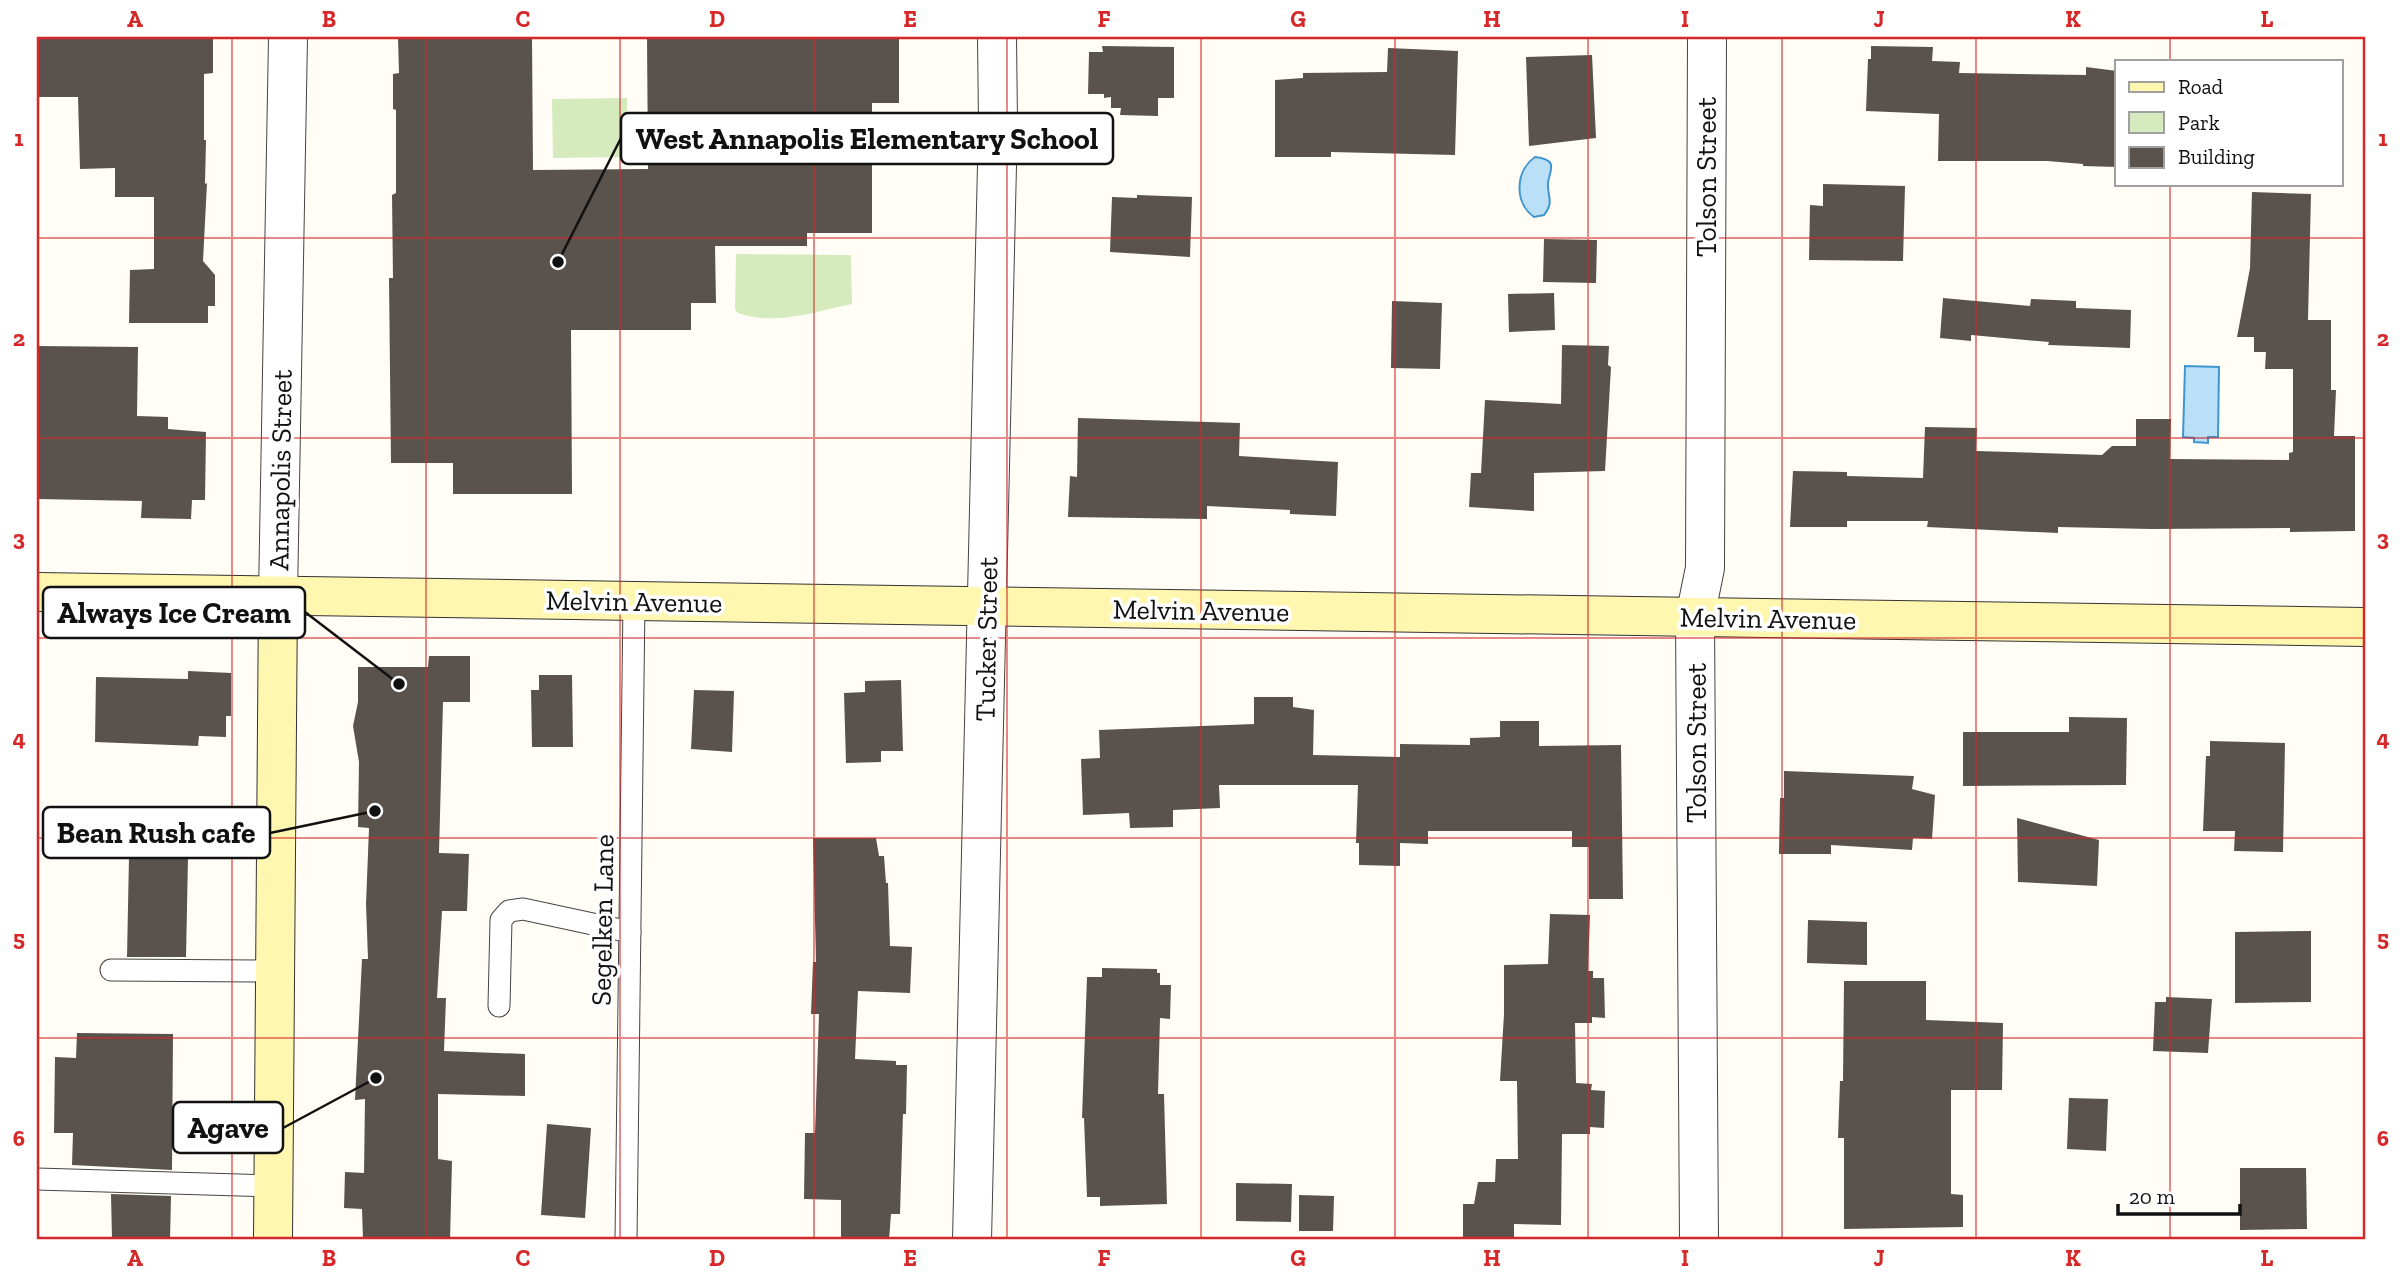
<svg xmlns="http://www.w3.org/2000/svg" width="2402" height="1277" font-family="'Zilla Slab',serif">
<rect width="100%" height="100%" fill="#fffdf5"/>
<g fill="#d5ebbd">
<path d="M 627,98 L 628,157 L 553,158 L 552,99 Z"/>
<path d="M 736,254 L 851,255 L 852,304 C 813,312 777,326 738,313 L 735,309 Z"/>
</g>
<g fill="#b9e0f7" stroke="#3f96cf" stroke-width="2">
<path d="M 1535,157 C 1563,160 1546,174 1548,187 C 1549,200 1553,203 1544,215 L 1534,217 C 1514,203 1515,171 1535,157 Z"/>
<path d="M 2185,366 L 2219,367 L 2218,437 L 2208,437 L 2208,443 L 2194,442 L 2194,438 L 2183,437 Z"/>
</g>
<g fill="#5a524d">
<path d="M 37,37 L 213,37 L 213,73 L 204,74 L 204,140 L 206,140 L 205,184 L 207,183 L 203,261 L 215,275 L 215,306 L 208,306 L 208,323 L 129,323 L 130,270 L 154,269 L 154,197 L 115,197 L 115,168 L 80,169 L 78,97 L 37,97 Z"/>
<path d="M 398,37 L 532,37 L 533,170 L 648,169 L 647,37 L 899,37 L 899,103 L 872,103 L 872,233 L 807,233 L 807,246 L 715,246 L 716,303 L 691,303 L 691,330 L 571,330 L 572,494 L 453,494 L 453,463 L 391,463 L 389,278 L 393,278 L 392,195 L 396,193 L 396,110 L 393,109 L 393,74 L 399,73 Z"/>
<path d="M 1102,46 L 1174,47 L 1174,98 L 1158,98 L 1158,116 L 1120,115 L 1121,108 L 1111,108 L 1111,97 L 1104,98 L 1104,94 L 1088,94 L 1089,52 L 1103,52 Z"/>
<path d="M 1871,46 L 1933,47 L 1932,61 L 1960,62 L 1959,73 L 2086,75 L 2086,67 L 2117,71 L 2117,167 L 2083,166 L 2083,164 L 2047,161 L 1938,161 L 1939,114 L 1866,111 L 1868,59 L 1871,59 Z"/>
<path d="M 1388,48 L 1458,51 L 1455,155 L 1331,152 L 1331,157 L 1275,157 L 1275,80 L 1303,78 L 1303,73 L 1387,72 Z"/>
<path d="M 1592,55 L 1596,138 L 1529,146 L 1526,57 Z"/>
<path d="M 1823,184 L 1905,186 L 1903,261 L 1809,260 L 1810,205 L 1823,206 Z"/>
<path d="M 2252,192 L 2311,194 L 2308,320 L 2331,320 L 2331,390 L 2336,390 L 2334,436 L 2355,436 L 2355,531 L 2290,532 L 2290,528 L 2152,529 L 2058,527 L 2058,533 L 1927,527 L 1928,521 L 1847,521 L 1847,527 L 1790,527 L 1793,471 L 1847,472 L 1847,476 L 1923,478 L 1925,427 L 1977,428 L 1976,451 L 2102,455 L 2112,446 L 2136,446 L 2136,419 L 2171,419 L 2170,459 L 2289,460 L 2289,453 L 2293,452 L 2293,369 L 2265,369 L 2266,352 L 2254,352 L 2254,337 L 2237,337 L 2250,268 Z"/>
<path d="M 1137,195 L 1192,197 L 1190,257 L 1110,252 L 1112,197 L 1137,198 Z"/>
<path d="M 1544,239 L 1597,240 L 1596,283 L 1543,282 Z"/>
<path d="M 1554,293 L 1555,330 L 1509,332 L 1508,294 Z"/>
<path d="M 1943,298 L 2030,306 L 2031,299 L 2076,301 L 2076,308 L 2131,310 L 2130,348 L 2048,345 L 2049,342 L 1971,335 L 1971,341 L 1940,338 Z"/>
<path d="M 1392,301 L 1442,303 L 1440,369 L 1391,368 Z"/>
<path d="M 1562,345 L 1609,346 L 1608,365 L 1611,367 L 1605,471 L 1534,473 L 1534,511 L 1469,507 L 1471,473 L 1481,473 L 1485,400 L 1561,404 Z"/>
<path d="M 37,346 L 138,347 L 137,416 L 168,417 L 168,429 L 206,432 L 205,500 L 192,500 L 191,519 L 141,518 L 142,501 L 37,499 Z"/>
<path d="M 1078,418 L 1240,423 L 1239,456 L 1338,462 L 1336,516 L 1290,514 L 1290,510 L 1207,506 L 1207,519 L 1068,517 L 1070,476 L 1077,477 Z"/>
<path d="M 429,656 L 470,656 L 470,702 L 443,702 L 439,853 L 469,854 L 467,911 L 442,911 L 437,998 L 446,998 L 444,1051 L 525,1054 L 525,1096 L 438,1094 L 438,1159 L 452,1161 L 450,1240 L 363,1240 L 362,1209 L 344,1208 L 345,1172 L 364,1173 L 365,1099 L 355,1100 L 362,959 L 368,959 L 366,904 L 369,828 L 358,827 L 359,762 L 353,726 L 358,702 L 358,667 L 428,667 Z"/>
<path d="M 188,671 L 231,673 L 231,716 L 226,716 L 226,737 L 199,736 L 198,746 L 95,742 L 96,677 L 188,679 Z"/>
<path d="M 539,675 L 572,675 L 573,747 L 532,747 L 531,690 L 539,690 Z"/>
<path d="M 901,680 L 903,751 L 881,751 L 881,762 L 846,763 L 844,693 L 865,692 L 865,681 Z"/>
<path d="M 694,690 L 734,691 L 732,752 L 691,749 Z"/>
<path d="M 1254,697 L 1293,697 L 1293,707 L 1314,710 L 1313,755 L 1400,757 L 1400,744 L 1470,745 L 1470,738 L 1500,737 L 1500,721 L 1539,721 L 1539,746 L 1621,745 L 1623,899 L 1589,899 L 1589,847 L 1572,847 L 1572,831 L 1428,831 L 1428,844 L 1400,843 L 1400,866 L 1359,865 L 1359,843 L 1356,843 L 1358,785 L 1219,785 L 1220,808 L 1173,810 L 1173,827 L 1130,828 L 1129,813 L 1083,815 L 1081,759 L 1100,758 L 1099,730 L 1254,724 Z"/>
<path d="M 2069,717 L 2127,718 L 2126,785 L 1963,786 L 1963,732 L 2069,732 Z"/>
<path d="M 2210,741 L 2285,743 L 2283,852 L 2234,851 L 2235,831 L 2203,831 L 2206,756 L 2210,756 Z"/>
<path d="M 1784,771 L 1914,776 L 1912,789 L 1935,795 L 1932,839 L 1913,838 L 1912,850 L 1831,845 L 1831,854 L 1779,854 L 1780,798 L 1784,798 Z"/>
<path d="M 2017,818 L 2099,840 L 2097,886 L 2018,882 Z"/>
<path d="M 813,838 L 876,838 L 879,856 L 884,856 L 886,883 L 888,883 L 890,946 L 912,947 L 910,993 L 858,991 L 855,1059 L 896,1061 L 896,1065 L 907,1065 L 906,1114 L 903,1114 L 900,1214 L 891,1214 L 889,1240 L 841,1240 L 841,1200 L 804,1199 L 805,1133 L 815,1133 L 819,1014 L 811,1014 L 813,962 L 816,962 Z"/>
<path d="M 129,857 L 188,858 L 186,957 L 127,957 Z"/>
<path d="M 1550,914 L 1590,915 L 1588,971 L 1593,971 L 1593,978 L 1604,978 L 1605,1018 L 1592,1017 L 1592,1023 L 1575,1023 L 1576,1083 L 1592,1084 L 1591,1090 L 1605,1091 L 1604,1128 L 1590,1127 L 1590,1134 L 1562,1134 L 1561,1225 L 1514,1224 L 1514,1240 L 1463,1240 L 1463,1204 L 1474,1204 L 1478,1182 L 1495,1182 L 1496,1159 L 1518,1159 L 1517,1081 L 1500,1081 L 1504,1014 L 1504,965 L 1548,964 Z"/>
<path d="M 1808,920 L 1867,922 L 1867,965 L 1807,963 Z"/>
<path d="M 2311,931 L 2311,1002 L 2235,1003 L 2235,932 Z"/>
<path d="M 1102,968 L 1157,969 L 1157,973 L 1160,973 L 1160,985 L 1171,985 L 1170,1019 L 1160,1018 L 1158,1094 L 1164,1094 L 1167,1204 L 1100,1206 L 1100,1197 L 1087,1197 L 1084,1118 L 1082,1118 L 1087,977 L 1102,977 Z"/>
<path d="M 1844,981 L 1926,981 L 1926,1020 L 2003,1023 L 2002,1090 L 1951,1090 L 1951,1194 L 1963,1195 L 1963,1227 L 1844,1229 L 1844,1138 L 1838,1138 L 1840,1081 L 1843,1081 Z"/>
<path d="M 2166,997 L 2212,999 L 2208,1053 L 2153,1051 L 2155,1002 L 2166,1002 Z"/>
<path d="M 77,1033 L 173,1034 L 172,1170 L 72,1165 L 73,1133 L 54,1133 L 55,1057 L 76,1058 Z"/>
<path d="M 2069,1098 L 2108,1099 L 2106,1151 L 2067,1149 Z"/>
<path d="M 547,1124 L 591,1128 L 585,1218 L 541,1215 Z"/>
<path d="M 2240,1168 L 2306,1168 L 2307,1229 L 2240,1230 Z"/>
<path d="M 1236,1183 L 1292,1184 L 1291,1222 L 1236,1221 Z"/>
<path d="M 111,1194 L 171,1196 L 170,1240 L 112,1240 Z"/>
<path d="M 1299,1195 L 1334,1196 L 1333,1231 L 1299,1231 Z"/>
</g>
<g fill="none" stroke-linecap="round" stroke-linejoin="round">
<defs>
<g id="lane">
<path d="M 111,970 L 275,971"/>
<path d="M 499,1006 L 501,920 L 509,911 L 523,909 L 630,932"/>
<path d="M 37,1179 L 273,1186"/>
<path d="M 626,1240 L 634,601"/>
</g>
<g id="street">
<path d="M 278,596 L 288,37"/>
<path d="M 972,1240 L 998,122 L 997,37"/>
<path d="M 1699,1240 L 1695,617 L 1705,568 L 1707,37"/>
</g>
<g id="secondary">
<path d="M 37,592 L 2365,627"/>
<path d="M 273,1240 L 278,596"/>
</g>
</defs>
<use href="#lane" stroke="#444" stroke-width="23"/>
<use href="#street" stroke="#444" stroke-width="40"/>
<use href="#secondary" stroke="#333" stroke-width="40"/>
<use href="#lane" stroke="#fff" stroke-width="21"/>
<use href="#street" stroke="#fff" stroke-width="38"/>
<use href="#secondary" stroke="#fff6b0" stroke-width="38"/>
</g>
<path fill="none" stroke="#d62828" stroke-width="2" stroke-opacity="0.55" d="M 232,37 L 232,1240M 426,37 L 426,1240M 620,37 L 620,1240M 814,37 L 814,1240M 1007,37 L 1007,1240M 1201,37 L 1201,1240M 1395,37 L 1395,1240M 1588,37 L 1588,1240M 1782,37 L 1782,1240M 1976,37 L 1976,1240M 2170,37 L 2170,61M 2170,184 L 2170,1240M 37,238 L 2365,238M 37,438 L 2365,438M 37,638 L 2365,638M 37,838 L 2365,838M 37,1038 L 2365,1038"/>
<g text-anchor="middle" stroke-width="7" stroke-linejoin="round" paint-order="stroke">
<g font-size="28" fill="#111" stroke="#fff">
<text transform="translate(1706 177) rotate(-90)" y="10">Tolson Street</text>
<text transform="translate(280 470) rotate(-89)" y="10">Annapolis Street</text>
<text transform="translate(634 601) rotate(1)" y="10">Melvin Avenue</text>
<text transform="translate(1201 610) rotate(1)" y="10">Melvin Avenue</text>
<text transform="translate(1768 618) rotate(1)" y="10">Melvin Avenue</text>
<text transform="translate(986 639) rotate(-89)" y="10">Tucker Street</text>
<text transform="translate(1696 743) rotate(-90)" y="10">Tolson Street</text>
<text transform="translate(602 920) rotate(-89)" y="10">Segelken Lane</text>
</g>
</g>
<path fill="none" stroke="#111" stroke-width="2.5" d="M558 262L621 138M399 684L305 612M375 811L270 833M376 1078L283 1128"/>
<g fill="#111" stroke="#fff" stroke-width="2.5">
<circle cx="558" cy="262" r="7"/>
<circle cx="399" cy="684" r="7"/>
<circle cx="375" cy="811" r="7"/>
<circle cx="376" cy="1078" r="7"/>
</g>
<g fill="#fff" stroke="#111" stroke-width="2.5">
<rect x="621" y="113" width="492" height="51" rx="7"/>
<rect x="43" y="587" width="262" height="51" rx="7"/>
<rect x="43" y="807" width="227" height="51" rx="7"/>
<rect x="173" y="1102" width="110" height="51" rx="7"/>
</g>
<g font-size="30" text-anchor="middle" font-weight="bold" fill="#111">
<text x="867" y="149">West Annapolis Elementary School</text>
<text x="174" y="623">Always Ice Cream</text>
<text x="156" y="843">Bean Rush cafe</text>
<text x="228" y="1138">Agave</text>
</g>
<rect width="2402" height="1277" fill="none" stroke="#ffffff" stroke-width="77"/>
<rect x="2115" y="60" width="228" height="126" fill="#ffffff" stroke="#a0a0a0" stroke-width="2"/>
<rect x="2129" y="82" width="35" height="10" fill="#fff6b0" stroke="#a0a0a0" stroke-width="2"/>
<text x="2178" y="94" font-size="21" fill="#111111">Road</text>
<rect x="2129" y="112" width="35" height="21" fill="#d5ebbd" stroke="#a0a0a0" stroke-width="2"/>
<text x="2178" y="130" font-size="21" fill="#111111">Park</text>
<rect x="2129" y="147" width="35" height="21" fill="#5a524d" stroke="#a0a0a0" stroke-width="2"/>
<text x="2178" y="164" font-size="21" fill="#111111">Building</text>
<path d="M2118 1204v10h122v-10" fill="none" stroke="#111111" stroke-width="3.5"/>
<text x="2129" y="1204" font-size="21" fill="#111111" stroke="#ffffff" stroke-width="5" paint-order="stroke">20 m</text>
<rect x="38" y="38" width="2326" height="1200" fill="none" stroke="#d62828" stroke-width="2.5"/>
<g font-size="23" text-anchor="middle" font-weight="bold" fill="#d62828">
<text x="135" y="27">A</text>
<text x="329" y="27">B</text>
<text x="523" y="27">C</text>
<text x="717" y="27">D</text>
<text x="910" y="27">E</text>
<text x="1104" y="27">F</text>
<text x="1298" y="27">G</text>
<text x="1492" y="27">H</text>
<text x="1685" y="27">I</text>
<text x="1879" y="27">J</text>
<text x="2073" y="27">K</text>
<text x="2267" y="27">L</text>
<text x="19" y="146">1</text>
<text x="2383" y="146">1</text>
<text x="19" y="346">2</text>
<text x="2383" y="346">2</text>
<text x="19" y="546">3</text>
<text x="2383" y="546">3</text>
<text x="19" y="746">4</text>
<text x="2383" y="746">4</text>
<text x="19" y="946">5</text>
<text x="2383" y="946">5</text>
<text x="19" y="1146">6</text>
<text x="2383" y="1146">6</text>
<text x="135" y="1266">A</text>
<text x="329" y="1266">B</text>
<text x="523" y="1266">C</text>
<text x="717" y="1266">D</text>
<text x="910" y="1266">E</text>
<text x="1104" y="1266">F</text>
<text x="1298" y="1266">G</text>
<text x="1492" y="1266">H</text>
<text x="1685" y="1266">I</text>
<text x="1879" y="1266">J</text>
<text x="2073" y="1266">K</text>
<text x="2267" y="1266">L</text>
</g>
</svg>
